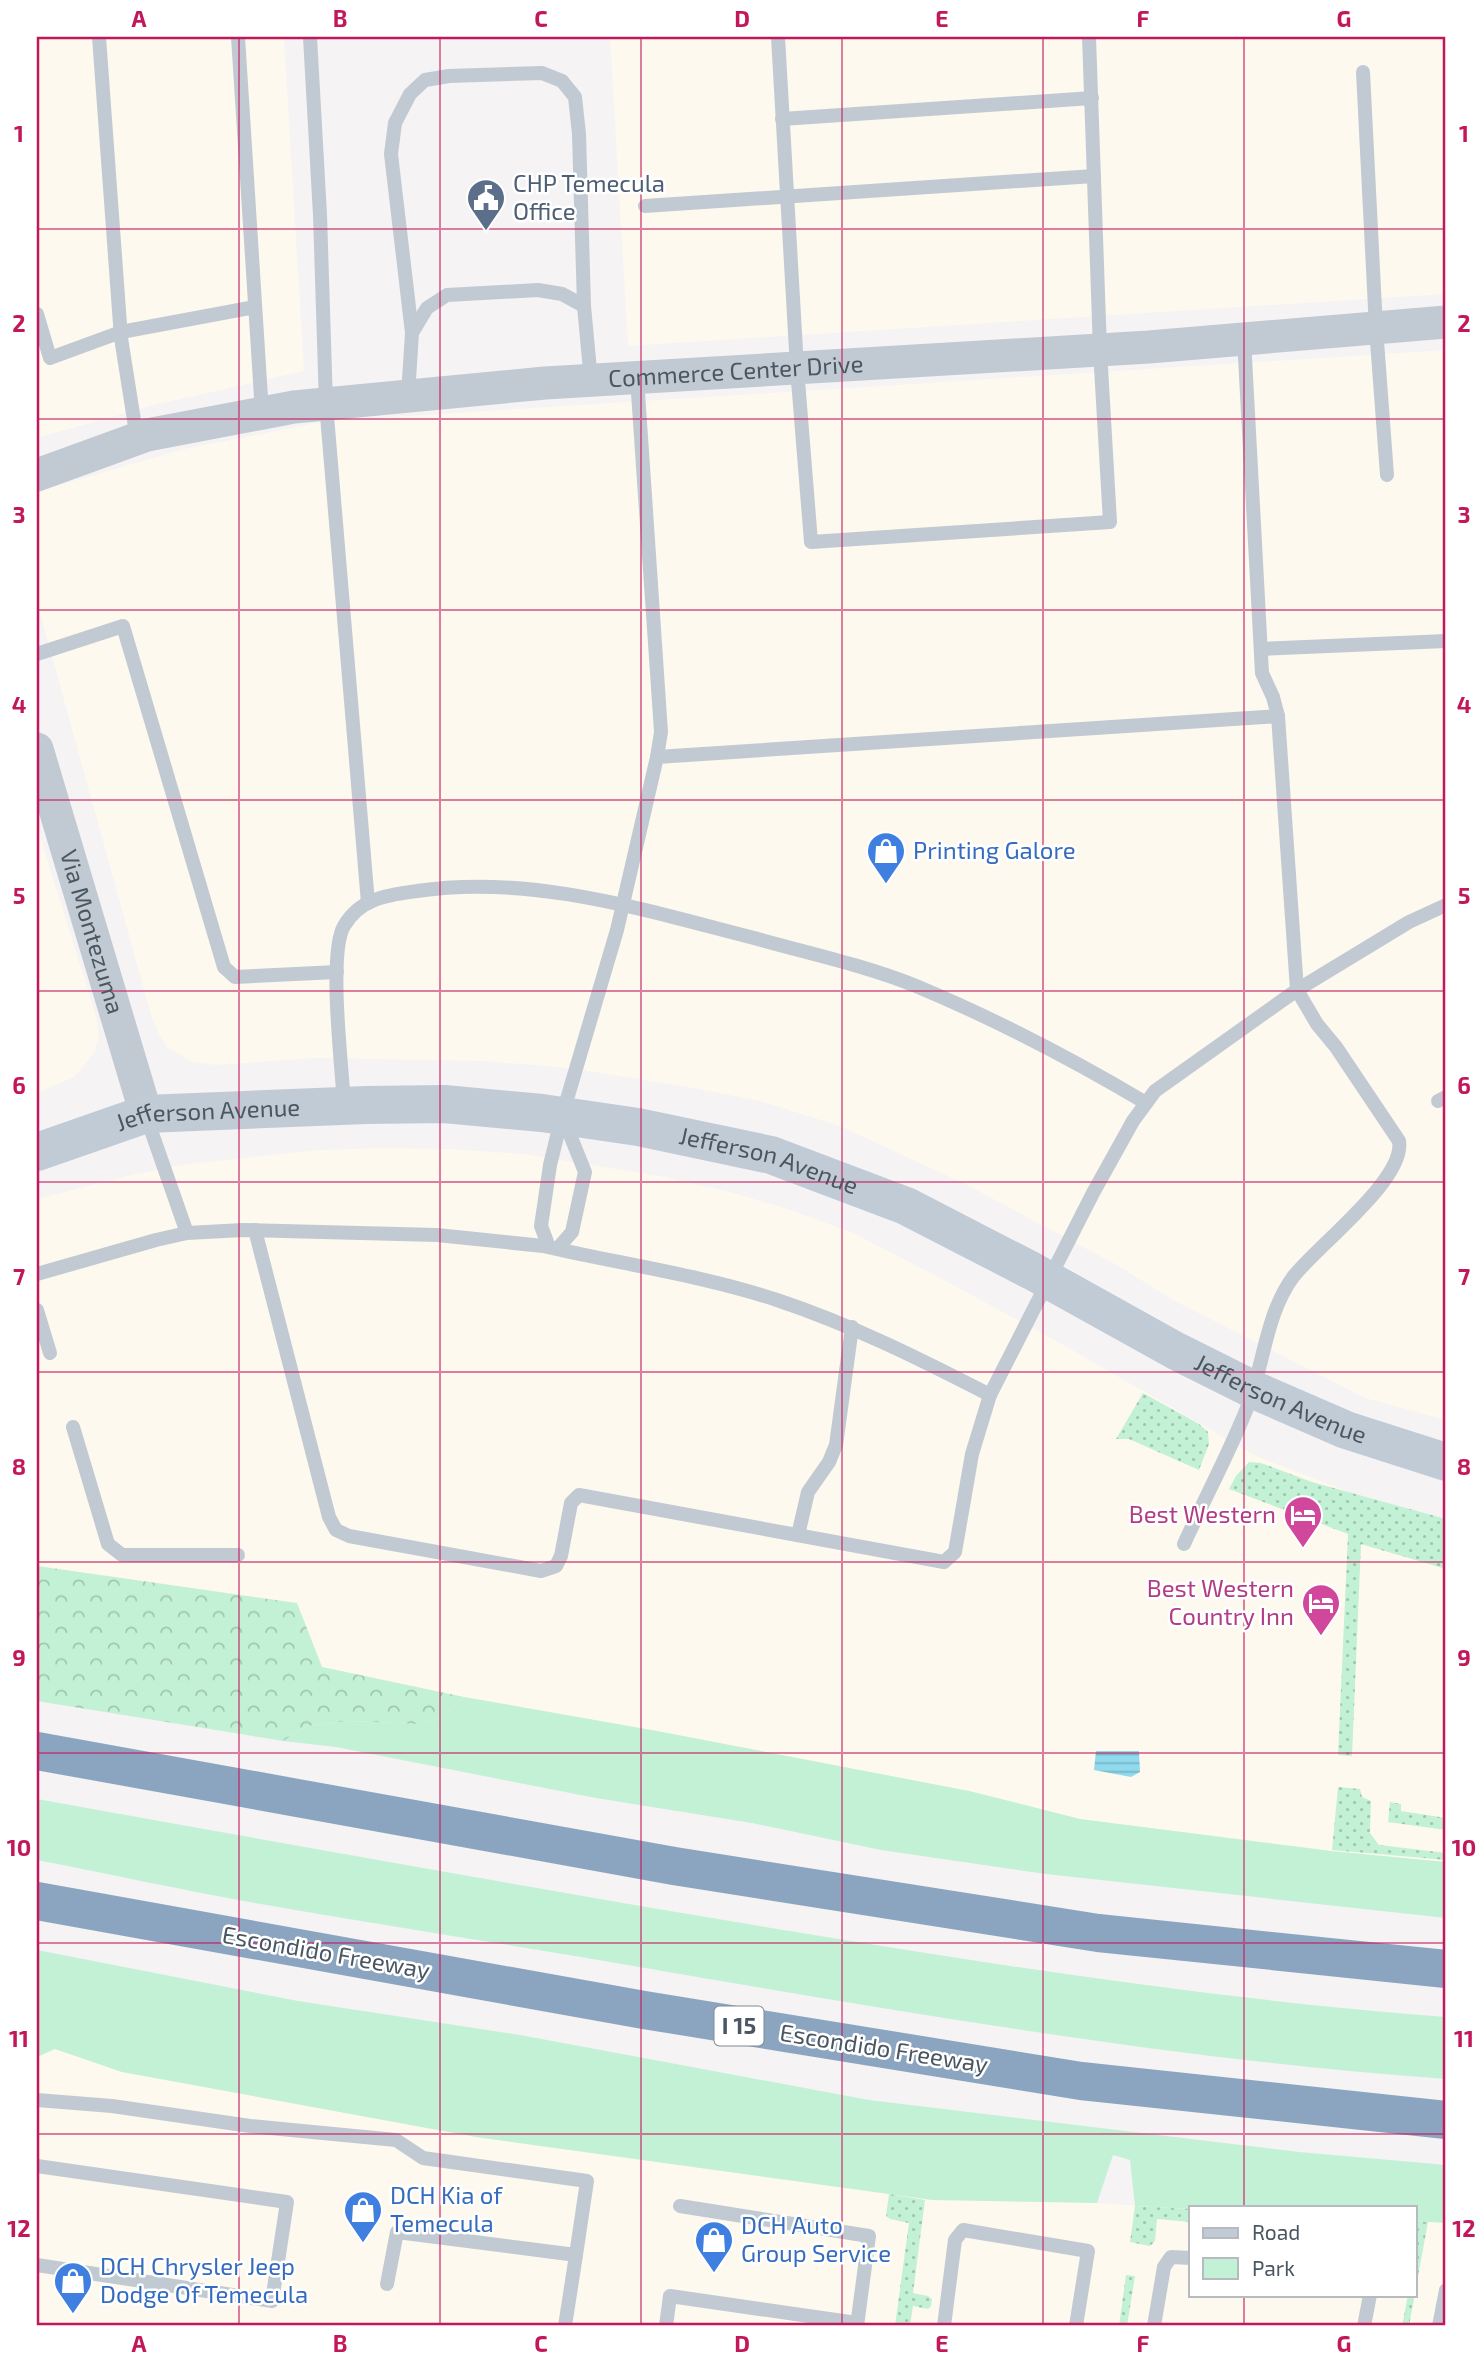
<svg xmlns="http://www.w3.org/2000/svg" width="1483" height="2363" font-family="'Exo 2',sans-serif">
<defs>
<pattern id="forest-crowns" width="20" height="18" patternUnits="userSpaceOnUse" patternTransform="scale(1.75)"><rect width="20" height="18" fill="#c3f1d5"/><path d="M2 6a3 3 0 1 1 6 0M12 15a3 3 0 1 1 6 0" fill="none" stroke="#a0c6b0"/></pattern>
<pattern id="garden-dots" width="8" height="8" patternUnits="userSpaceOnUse" patternTransform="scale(1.75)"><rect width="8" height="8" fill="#c3f1d5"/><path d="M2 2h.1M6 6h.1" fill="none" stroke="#a0c6b0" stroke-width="1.8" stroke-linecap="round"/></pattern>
<pattern id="water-rules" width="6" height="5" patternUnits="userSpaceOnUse" patternTransform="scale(1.75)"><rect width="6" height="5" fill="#90daee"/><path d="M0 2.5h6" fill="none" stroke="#78b4c4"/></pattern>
</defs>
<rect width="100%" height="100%" fill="#f5f3f3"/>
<g fill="#fdf9ef">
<path d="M 37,37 L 284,37 L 304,371 L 154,405 L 37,438 Z"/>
<path d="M 610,37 L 1446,37 L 1446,294 L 628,346 Z"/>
<path d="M 1446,350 L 1446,1420 L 1365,1398 L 1175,1301 L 1115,1264 L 965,1184 L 840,1126 L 760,1101 L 693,1088 L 569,1068 L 483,1061 L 315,1058 L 216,1065 L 192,1062 L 167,1047 L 158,1032 L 151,1015 L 37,602 L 37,494 L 49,488 L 184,449 L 327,421 Z"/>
<path d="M 37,827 L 97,1019 L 99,1037 L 94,1053 L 74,1077 L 37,1093 Z"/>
<path d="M 381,1148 L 450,1149 L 524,1154 L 659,1176 L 727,1191 L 791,1210 L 853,1233 L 944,1280 L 1067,1347 L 1256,1456 L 1349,1492 L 1446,1519 L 1446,1862 L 1331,1851 L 1080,1819 L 969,1791 L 657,1731 L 464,1697 L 322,1667 L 296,1603 L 37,1566 L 37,1199 L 131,1175 L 187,1164 L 318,1150 Z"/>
<path d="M 37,2043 L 122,2072 L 476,2137 L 932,2200 L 1097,2203 L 1191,2209 L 1191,2295 L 1415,2295 L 1415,2221 L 1446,2223 L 1446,2326 L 37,2326 Z"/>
</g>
<g fill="#c3f1d5">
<path d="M 464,1697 L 657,1731 L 969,1791 L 1080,1819 L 1331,1851 L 1446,1862 L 1446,1918 L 1046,1874 L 881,1850 L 752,1823 L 596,1798 L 336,1747 L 283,1741 L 307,1726 L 349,1721 L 420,1724 L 444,1717 Z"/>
<path d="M 37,1799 C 281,1843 526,1887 771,1928 C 995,1965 1220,2000 1446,2017 L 1446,2079 C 1179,2060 915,2014 651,1969 C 519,1946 387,1926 255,1903 C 182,1890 109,1874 37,1860 Z"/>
<path d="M 37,1950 L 298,2001 L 520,2035 L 869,2100 L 1299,2152 L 1446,2165 L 1446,2223 L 1415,2221 L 1415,2207 L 1191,2207 L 1191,2209 L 1135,2206 L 1130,2160 L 1113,2155 L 1097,2203 L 932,2200 L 476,2137 L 122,2072 L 55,2049 L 37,2057 Z"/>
</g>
<path fill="url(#forest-crowns)" d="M 37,1566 L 297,1603 L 322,1667 L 464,1697 L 444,1717 L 420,1724 L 349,1721 L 307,1726 L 283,1741 L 37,1701 Z"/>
<g fill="url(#garden-dots)">
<path d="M 1143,1393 L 1199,1424 L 1208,1432 L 1209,1444 L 1199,1470 L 1129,1439 L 1116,1439 Z"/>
<path d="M 1249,1462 L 1261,1463 L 1312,1482 L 1446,1519 L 1446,1569 L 1361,1544 L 1352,1756 L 1338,1755 L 1348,1534 L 1229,1489 L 1236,1476 Z"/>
<path d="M 1338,1787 L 1360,1789 L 1362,1797 L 1371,1801 L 1370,1833 L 1379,1845 L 1446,1853 L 1446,1860 L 1332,1850 Z"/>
<path d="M 1390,1802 L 1401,1804 L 1401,1811 L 1446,1818 L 1446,1830 L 1388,1822 Z"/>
<path d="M 889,2194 L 925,2200 L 913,2293 L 928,2296 L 932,2299 L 931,2306 L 928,2309 L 913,2306 L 910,2326 L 895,2326 L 909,2223 L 890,2219 L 886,2216 Z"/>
<path d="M 1135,2206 L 1191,2209 L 1191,2222 L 1157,2219 L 1155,2241 L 1150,2246 L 1130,2242 Z"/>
<path d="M 1415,2221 L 1428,2222 L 1409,2326 L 1402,2326 L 1408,2295 L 1415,2295 Z"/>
<path d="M 1126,2275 L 1135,2276 L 1127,2326 L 1119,2326 Z"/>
</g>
<path fill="url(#water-rules)" d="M 1096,1751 L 1139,1751 L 1140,1772 L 1131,1777 L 1094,1770 Z"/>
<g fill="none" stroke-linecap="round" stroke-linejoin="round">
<g stroke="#c1cad2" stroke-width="14">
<path d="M 99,37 L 121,338 L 137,439"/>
<path d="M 238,37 L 262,413"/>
<path d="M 310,37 L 320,215 L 326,404 L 368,903"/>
<path d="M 778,37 L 797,368 L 811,542 L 1110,522 L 1100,350 L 1089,37"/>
<path d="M 1363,72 L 1376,328 L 1387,475"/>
<path d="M 782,119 L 1092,98"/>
<path d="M 645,206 L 1094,176"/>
<path d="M 37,314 L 50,358 L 121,332 L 255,307"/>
<path d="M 412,333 L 391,154 L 395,123 L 410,94 L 425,80 L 449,76 L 542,73 L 562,81 L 575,97 L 579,134 L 584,306"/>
<path d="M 1244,339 L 1262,673 L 1273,697 L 1278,716"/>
<path d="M 637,378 L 661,732 L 657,757"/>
<path d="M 408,395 L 412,333 L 427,308 L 447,295 L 538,290 L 562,294 L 584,306 L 591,381"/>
<path d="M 1261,649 L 1446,641"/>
<path d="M 37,654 L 123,626 L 224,967 L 235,977 L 337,972"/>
<path d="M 1438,1101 L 1446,1097"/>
<path d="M 344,1104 C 342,1068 328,953 344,926 C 360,898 388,895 417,891 C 531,874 644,910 754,938 C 807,953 864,965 916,986 C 995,1019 1072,1059 1146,1103"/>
<path d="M 146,1116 L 187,1233"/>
<path d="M 255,1230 L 329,1517 L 336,1530 L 349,1536 L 541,1571 L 556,1566 L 561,1556 L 571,1503 L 579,1495 L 944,1562 L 955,1552 L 972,1454 L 990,1395"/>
<path d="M 558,1248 L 572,1232 L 585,1172 L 564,1120"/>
<path d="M 37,1274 L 156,1240 L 187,1233 L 243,1230 L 437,1235 L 543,1246 C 621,1264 701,1275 777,1300 C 852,1325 920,1359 990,1395 L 1093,1193 L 1133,1121 L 1155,1091 L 1297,990 L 1278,716 L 657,757 L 617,930 L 562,1116 L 550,1165 L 541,1226 L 549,1247"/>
<path d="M 37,1310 L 50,1353"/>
<path d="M 73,1427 L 108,1544 L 122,1555 L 238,1555"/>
<path d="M 798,1535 L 808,1492 L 829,1462 L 836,1445 L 852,1327"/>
<path d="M 1184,1544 C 1204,1500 1227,1457 1245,1413 C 1264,1369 1264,1317 1293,1277 C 1317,1246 1406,1179 1399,1141 L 1336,1047 L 1317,1024 L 1297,990 L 1409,922 L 1446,905"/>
<path d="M 37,2100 L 112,2106 L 250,2126 L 396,2140 L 423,2158 L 587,2181 L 576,2255 L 397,2232 L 387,2284"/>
<path d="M 37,2166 L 287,2202 L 272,2301 L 37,2265"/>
<path d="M 680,2206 L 869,2236 L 857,2326"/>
<path d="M 565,2326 L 576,2255"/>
<path d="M 666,2326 L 670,2296 L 857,2323"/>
<path d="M 944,2326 L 955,2240 L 963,2230 L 1088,2251 L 1076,2326"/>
<path d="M 1154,2326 L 1164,2267 L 1171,2257 L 1191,2258"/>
<path d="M 1364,2326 L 1370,2295"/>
<path d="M 1439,2326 L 1446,2290"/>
</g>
<g stroke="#c1cad2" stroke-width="33">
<path id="s1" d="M 37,475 L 147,435 L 294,407 L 545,383 L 1149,347 L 1446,322"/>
<path id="s2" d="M 37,749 L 146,1114"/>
</g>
<path stroke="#c1cbd6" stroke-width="38" id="s3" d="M 37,1152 L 146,1114 L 366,1105 L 444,1104 L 542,1113 L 638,1127 L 771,1155 L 906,1206 L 1032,1271 L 1176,1351 L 1254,1390 L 1346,1430 L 1446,1462"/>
<g stroke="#8ba5c1" stroke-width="38">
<path d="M 37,1751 L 674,1866 L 1098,1933 L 1446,1969"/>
<path d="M 37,1901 L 644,2010 L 1081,2081 L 1446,2120"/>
</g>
</g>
<path fill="none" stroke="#c2185b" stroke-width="2" stroke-opacity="0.55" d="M 239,37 L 239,2326M 440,37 L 440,2326M 641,37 L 641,2326M 842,37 L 842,2326M 1043,37 L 1043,2326M 1244,37 L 1244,2207M 37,229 L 1446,229M 37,419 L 1446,419M 37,610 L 1446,610M 37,800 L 1446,800M 37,991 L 1446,991M 37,1182 L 1446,1182M 37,1372 L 1446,1372M 37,1562 L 1446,1562M 37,1753 L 1446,1753M 37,1943 L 1446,1943M 37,2134 L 1446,2134M 1244,2295 L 1244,2326"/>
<defs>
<symbol id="civic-pin" viewBox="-11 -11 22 30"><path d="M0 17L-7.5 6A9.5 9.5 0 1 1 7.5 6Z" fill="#5c6f8a" stroke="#fff"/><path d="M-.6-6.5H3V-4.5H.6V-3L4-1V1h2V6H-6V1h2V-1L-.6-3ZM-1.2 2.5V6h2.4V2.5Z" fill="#fff"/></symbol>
<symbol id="shop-pin" viewBox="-11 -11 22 30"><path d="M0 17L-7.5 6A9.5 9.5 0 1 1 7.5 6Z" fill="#3f7fe0" stroke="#fff"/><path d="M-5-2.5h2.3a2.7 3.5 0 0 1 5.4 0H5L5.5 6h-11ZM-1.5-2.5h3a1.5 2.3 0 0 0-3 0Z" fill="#fff"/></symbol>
<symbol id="hotel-pin" viewBox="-11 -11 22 30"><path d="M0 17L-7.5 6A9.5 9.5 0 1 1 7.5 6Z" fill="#d1479c" stroke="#fff"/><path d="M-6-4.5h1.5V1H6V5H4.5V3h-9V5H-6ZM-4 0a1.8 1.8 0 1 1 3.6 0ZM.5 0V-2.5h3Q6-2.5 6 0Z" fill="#fff"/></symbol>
</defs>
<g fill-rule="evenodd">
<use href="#civic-pin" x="464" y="176" width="44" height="60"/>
<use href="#shop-pin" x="864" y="829" width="44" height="60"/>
<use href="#hotel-pin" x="1281" y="1493" width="44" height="60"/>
<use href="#hotel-pin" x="1299" y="1581" width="44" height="60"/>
<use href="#shop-pin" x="341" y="2188" width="44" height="60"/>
<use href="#shop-pin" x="692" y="2218" width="44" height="60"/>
<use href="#shop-pin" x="51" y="2259" width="44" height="60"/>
</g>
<g text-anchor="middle" stroke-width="5" stroke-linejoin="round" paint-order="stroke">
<rect fill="#fff" stroke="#808990" stroke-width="2" x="714.5" y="2006.5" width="49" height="39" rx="5"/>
<g font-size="23" font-weight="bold" fill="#4a5661">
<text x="739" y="2034">I 15</text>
</g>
<g font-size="24" fill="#4e5e75" stroke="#fff" text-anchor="start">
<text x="513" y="192">CHP Temecula<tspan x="513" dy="28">Office</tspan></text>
</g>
<g font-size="24" fill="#4a5661" stroke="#fff">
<text dy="8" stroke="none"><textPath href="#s1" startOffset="710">Commerce Center Drive</textPath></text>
<text dy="8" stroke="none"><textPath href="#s2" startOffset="191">Via Montezuma</textPath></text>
<text dy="8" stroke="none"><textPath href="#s3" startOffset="177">Jefferson Avenue</textPath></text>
<text dy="8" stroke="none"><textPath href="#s3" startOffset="744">Jefferson Avenue</textPath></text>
<text dy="8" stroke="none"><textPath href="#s3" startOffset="1311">Jefferson Avenue</textPath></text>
<text transform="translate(326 1953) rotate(10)" y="8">Escondido Freeway</text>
<text transform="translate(884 2049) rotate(9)" y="8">Escondido Freeway</text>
</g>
<g font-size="24" fill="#366cbe" stroke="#fff" text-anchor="start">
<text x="913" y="859">Printing Galore</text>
<text x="390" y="2204">DCH Kia of<tspan x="390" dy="28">Temecula</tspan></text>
<text x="741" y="2234">DCH Auto<tspan x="741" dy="28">Group Service</tspan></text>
<text x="100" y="2275">DCH Chrysler Jeep<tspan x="100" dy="28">Dodge Of Temecula</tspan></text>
</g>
<g font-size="24" fill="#b23c85" stroke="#fff" text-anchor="end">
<text x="1276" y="1523">Best Western</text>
<text x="1294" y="1597">Best Western<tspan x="1294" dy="28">Country Inn</tspan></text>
</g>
</g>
<rect width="1483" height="2363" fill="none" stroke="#ffffff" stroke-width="77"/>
<rect x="1189" y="2206" width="228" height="91" fill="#ffffff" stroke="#b7bbc0" stroke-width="2"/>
<rect x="1203" y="2228" width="35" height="10" fill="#c1cbd6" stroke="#b7bbc0" stroke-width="2"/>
<text x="1252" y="2240" font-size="21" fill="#4a5661">Road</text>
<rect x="1203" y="2258" width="35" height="21" fill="#c3f1d5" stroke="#b7bbc0" stroke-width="2"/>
<text x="1252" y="2276" font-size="21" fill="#4a5661">Park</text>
<rect x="38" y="38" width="1406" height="2286" fill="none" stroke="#c2185b" stroke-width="2.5"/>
<g font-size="23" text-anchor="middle" font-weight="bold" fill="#c2185b">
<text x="139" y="27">A</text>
<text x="340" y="27">B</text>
<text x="541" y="27">C</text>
<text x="742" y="27">D</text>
<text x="942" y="27">E</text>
<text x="1143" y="27">F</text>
<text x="1344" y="27">G</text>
<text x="19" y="142">1</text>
<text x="1464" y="142">1</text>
<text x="19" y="332">2</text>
<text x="1464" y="332">2</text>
<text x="19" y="523">3</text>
<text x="1464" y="523">3</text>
<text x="19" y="713">4</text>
<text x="1464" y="713">4</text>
<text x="19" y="904">5</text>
<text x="1464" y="904">5</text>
<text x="19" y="1094">6</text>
<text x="1464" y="1094">6</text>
<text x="19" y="1285">7</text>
<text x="1464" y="1285">7</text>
<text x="19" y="1475">8</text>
<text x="1464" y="1475">8</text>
<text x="19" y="1666">9</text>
<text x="1464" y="1666">9</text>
<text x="19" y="1856">10</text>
<text x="1464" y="1856">10</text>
<text x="19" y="2047">11</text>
<text x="1464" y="2047">11</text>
<text x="19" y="2237">12</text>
<text x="1464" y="2237">12</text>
<text x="139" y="2352">A</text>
<text x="340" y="2352">B</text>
<text x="541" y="2352">C</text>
<text x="742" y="2352">D</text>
<text x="942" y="2352">E</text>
<text x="1143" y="2352">F</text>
<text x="1344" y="2352">G</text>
</g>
</svg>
